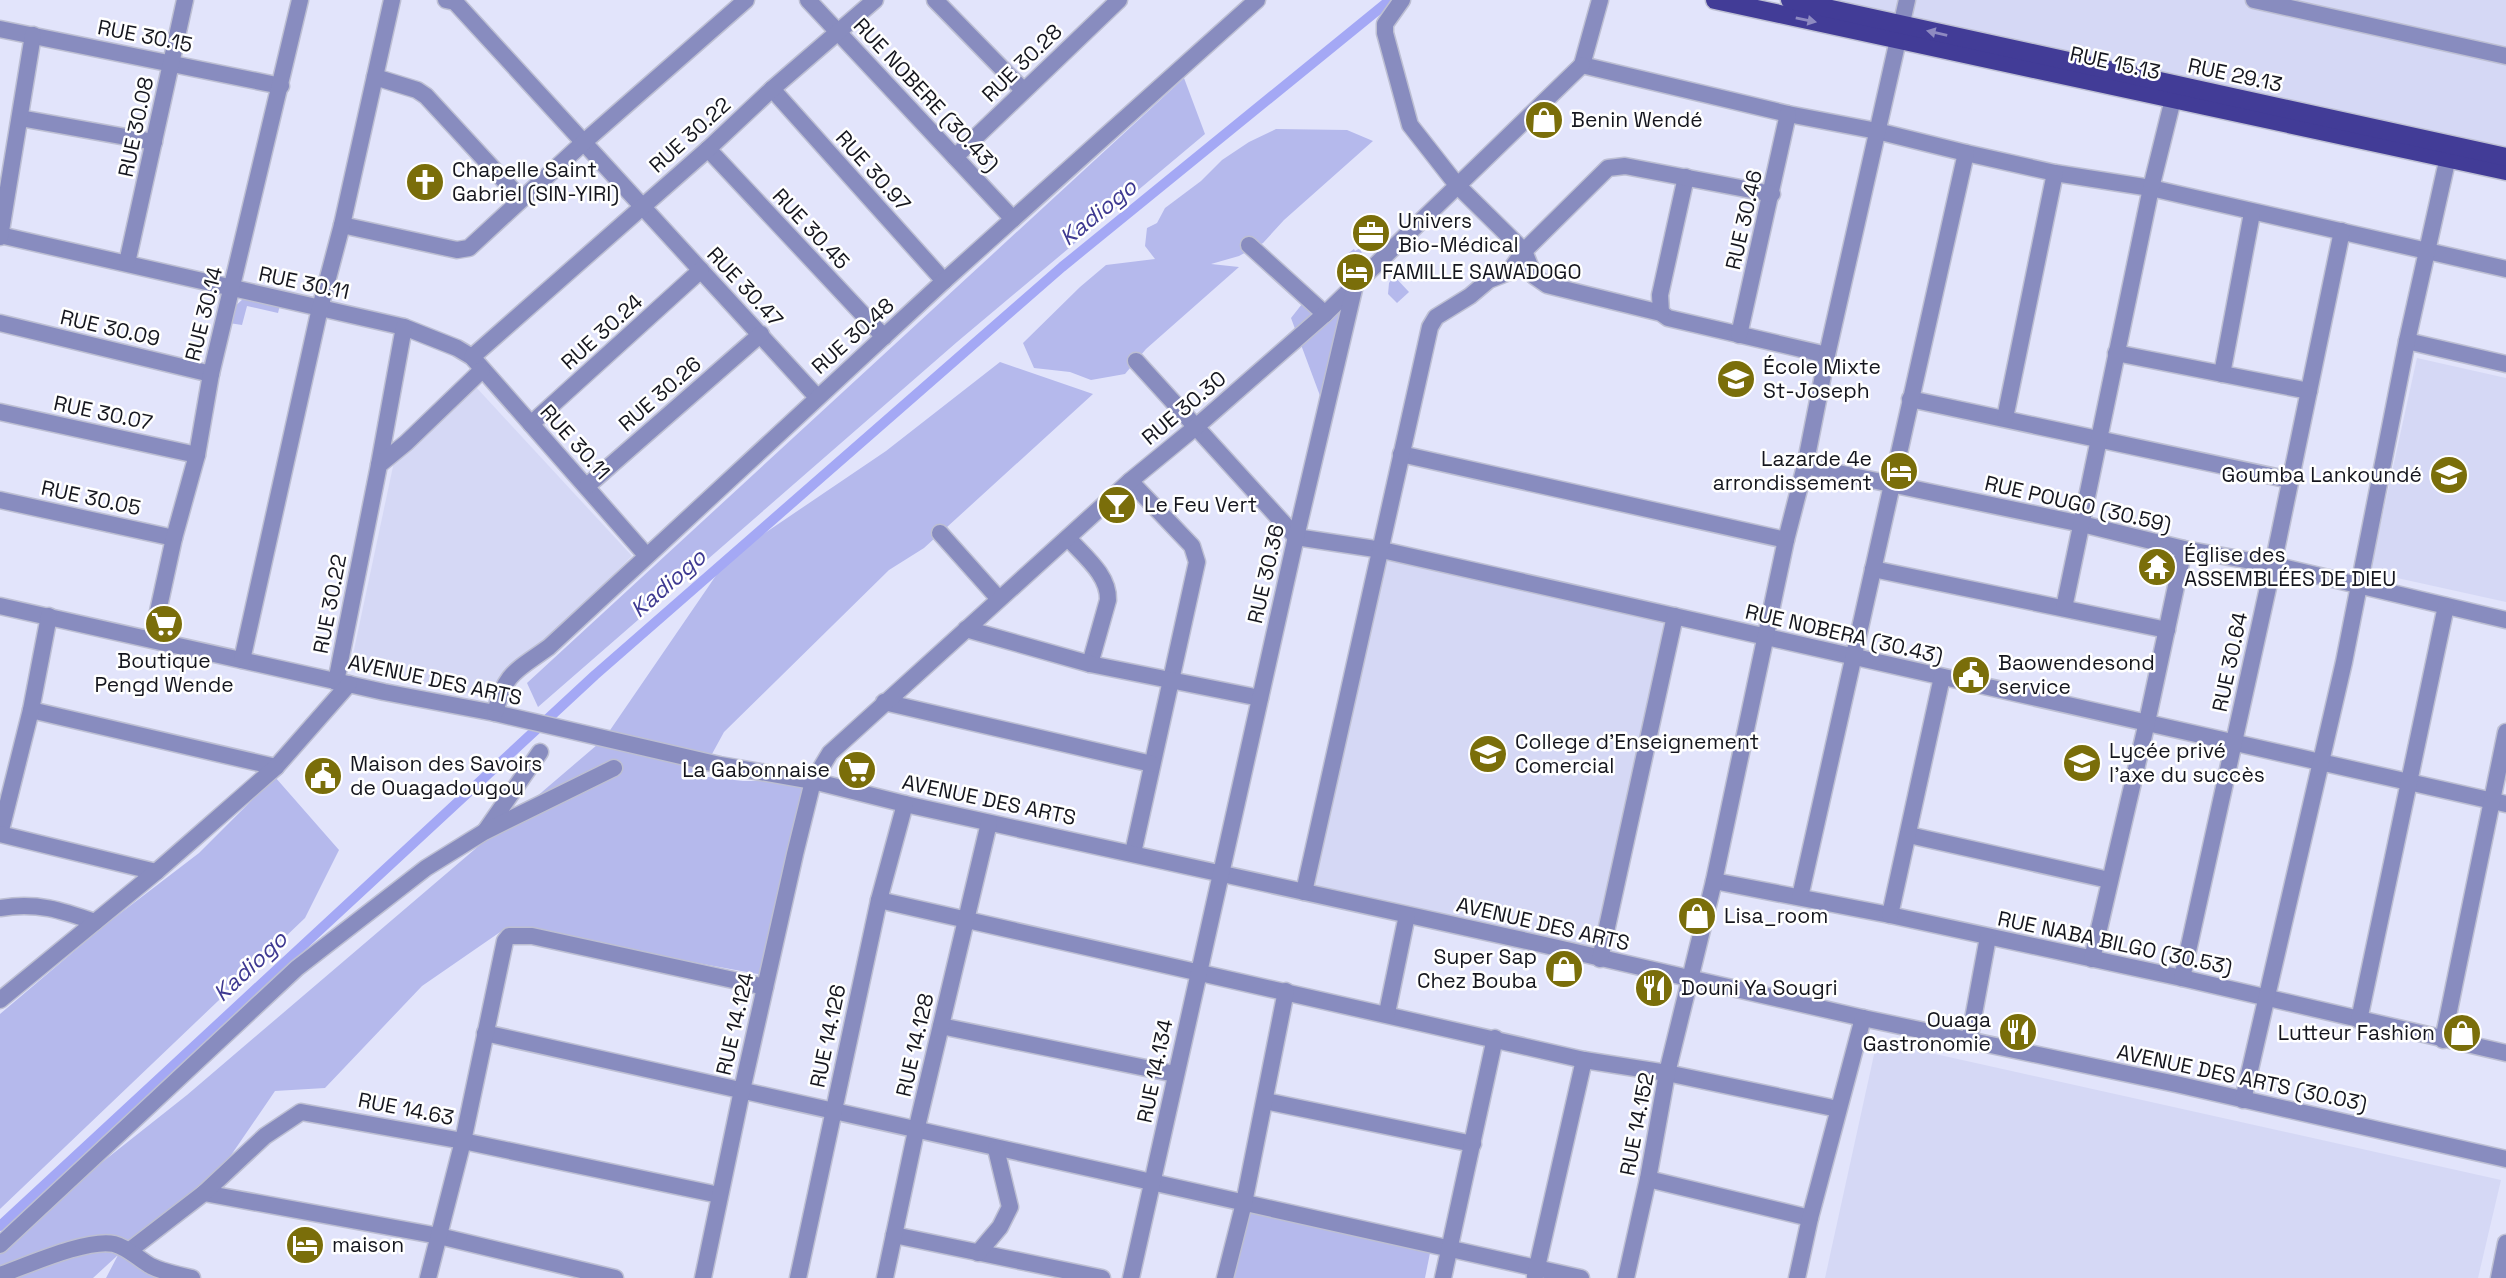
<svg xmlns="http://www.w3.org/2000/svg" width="2506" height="1278" font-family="'Space Grotesk',sans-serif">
<rect width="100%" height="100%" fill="#e2e4fb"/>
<g fill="#d5d8f5">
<path d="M 1786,0 L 2506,0 L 2506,157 Z"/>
<path d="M 2417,358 L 2506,378 L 2506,602 L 2370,572 Z"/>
<path d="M 475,386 L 632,556 L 490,699 L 351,664 L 395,457 Z"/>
<path d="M 1382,553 L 1672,618 L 1601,959 L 1299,890 Z"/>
<path d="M 1877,1041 L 2501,1180 L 2478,1278 L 1825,1278 Z"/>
</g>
<g fill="#b5b9ec">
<path d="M 1184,78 L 1205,134 L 957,342 L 538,707 L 527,683 Z"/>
<path d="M 1276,129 L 1347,130 L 1373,141 L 1284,220 L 1263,243 L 1239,256 L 1211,264 L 1239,267 L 1146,349 L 1125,374 L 1091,380 L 1070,372 L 1034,368 L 1023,343 L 1080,287 L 1106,265 L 1155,259 L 1145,246 L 1147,228 L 1157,223 L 1165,208 L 1201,181 L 1222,160 L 1249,142 Z"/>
<path d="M 1360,248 L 1363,257 L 1359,264 L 1361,267 L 1350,274 L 1344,272 L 1342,263 L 1348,259 L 1346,255 L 1354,249 L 1355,251 Z"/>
<path d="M 1394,276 L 1409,292 L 1397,303 L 1388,294 L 1389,283 Z"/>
<path d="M 1349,298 L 1322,401 L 1291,318 L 1306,299 L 1325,320 Z"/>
<path d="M 243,299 L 280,305 L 278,313 L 247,306 L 242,325 L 229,323 L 233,308 Z"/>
<path d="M 1000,362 L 1093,394 L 924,548 L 889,570 L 724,732 L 700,776 L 743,781 L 805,781 L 763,975 L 506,928 L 422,986 L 325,1088 L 275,1091 L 225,1164 L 121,1252 L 175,1278 L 106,1278 L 118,1255 L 93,1278 L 0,1278 L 0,1245 L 14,1232 L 187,1095 L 604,739 L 728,558 L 886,451 Z"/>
<path d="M 275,777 L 339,850 L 305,918 L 0,1209 L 0,1014 L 105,925 L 199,853 Z"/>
<path d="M 1246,1211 L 1430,1253 L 1425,1278 L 1232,1278 Z"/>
</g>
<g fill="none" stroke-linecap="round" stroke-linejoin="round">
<path stroke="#a4a8f5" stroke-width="10" d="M 0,1226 L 595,675 L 1062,267 L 1390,0"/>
<defs>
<g id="minor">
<path d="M 446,0 L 455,2 L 817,397"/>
<path d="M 808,0 L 1013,219"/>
<path d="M 935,0 L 1023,90"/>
<path d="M 1402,0 L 1385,24 L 1385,33 L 1410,125 L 1457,185 L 1524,251 L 1534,276 L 1547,285 L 1661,313 L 1668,318 L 1827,355"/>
<path d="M 2254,0 L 2506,56"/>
<path d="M 0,29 L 281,86"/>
<path d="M 1582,65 L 1788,114 L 1877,131 L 1966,153 L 2055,173 L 2151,188 L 2506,269"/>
<path d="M 1582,65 L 1600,0"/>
<path d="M 375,77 L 417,90 L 426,96 L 521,199"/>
<path d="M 772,89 L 944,281"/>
<path d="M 20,118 L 154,142"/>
<path d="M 708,149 L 884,337"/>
<path d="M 955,157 L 1119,0"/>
<path d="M 342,225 L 457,250 L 469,248 L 584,142 L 746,0"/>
<path d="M 0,235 L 404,327 L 457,348 L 472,357 L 646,555"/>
<path d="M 0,237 L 33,35"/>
<path d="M 1249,245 L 1325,314"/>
<path d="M 127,263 L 185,0"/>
<path d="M 1661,313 L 1660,295 L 1686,177"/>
<path d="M 0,323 L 211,374"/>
<path d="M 1739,335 L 1788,114"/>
<path d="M 2407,341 L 2506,364"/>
<path d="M 2116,353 L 2309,391"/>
<path d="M 472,357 L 708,149 L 772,89 L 875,0"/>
<path d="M 1136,361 L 1296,537 L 1382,550 L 2506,804"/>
<path d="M 2222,374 L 2252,213"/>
<path d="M 1910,399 L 2290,480"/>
<path d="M 0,412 L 197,455"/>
<path d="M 2005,418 L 2055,173"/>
<path d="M 531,424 L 701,270"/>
<path d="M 1401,454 L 1786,540"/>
<path d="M 379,465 L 404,327"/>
<path d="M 1805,466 L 2082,524 L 2184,549 L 2273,565 L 2506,620"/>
<path d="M 1130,481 L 1192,546 L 1197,562 L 1133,853"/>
<path d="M 587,486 L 761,334"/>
<path d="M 0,500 L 174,538"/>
<path d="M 940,533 L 999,599"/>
<path d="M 1068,538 C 1084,556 1109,575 1108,600 L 1090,664"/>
<path d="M 1873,569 L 2167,630"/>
<path d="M 0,606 L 384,692 L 495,713 L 720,765 L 813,781 L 905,804 L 1536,943 L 1863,1018 L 2176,1084 L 2506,1159"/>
<path d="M 2064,608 L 2151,188 L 2173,99"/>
<path d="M 966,629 L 1090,664 L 1260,698"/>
<path d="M 152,639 L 174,538 L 197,455 L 211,374 L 300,0"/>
<path d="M 242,660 L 320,308 L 342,225 L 392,0"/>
<path d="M 336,682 L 379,465 L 406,443 L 482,370"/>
<path d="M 884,702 L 1152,764"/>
<path d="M 31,710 L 276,767"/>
<path d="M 495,713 C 505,672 516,671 549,647 L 944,281 L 1257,0"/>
<path d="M 486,830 L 540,752"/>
<path d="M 0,834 L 31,710 L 49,616"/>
<path d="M 0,834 L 156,872"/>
<path d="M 1909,835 L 2109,880"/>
<path d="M 1714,881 L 1890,915 L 2182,978 L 2506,1053"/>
<path d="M 1304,892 L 1430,327 L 1436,317 L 1470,296 L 1489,280 L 1509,272 L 1524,251 L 1608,168 L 1625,166 L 1772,194"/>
<path d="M 1800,897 L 1966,153"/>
<path d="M 879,900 L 1584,1060 L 1667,1073 L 1838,1109"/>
<path d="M 0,908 C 37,902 61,910 95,922"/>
<path d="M 1890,915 L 1942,677"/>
<path d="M 1600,959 L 1675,616"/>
<path d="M 2092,959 L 2147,722 L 2184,549"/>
<path d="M 2182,978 L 2273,565 L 2342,231"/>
<path d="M 0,1000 L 156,872 L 276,767 L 349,684"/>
<path d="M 1387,1013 L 1407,915"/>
<path d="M 2359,1020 L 2446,606"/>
<path d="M 941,1026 L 1175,1074"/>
<path d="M 485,1033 L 1581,1278"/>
<path d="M 2443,1040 L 2506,732"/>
<path d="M 1969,1041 L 1988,937"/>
<path d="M 2243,1100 L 2344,662 L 2407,341 L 2450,148"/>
<path d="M 1265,1101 L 1473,1144"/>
<path d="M 1648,1179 L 1810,1218"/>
<path d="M 204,1193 L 439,1236 L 615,1278"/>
<path d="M 894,1235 L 1102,1278"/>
<path d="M 0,1245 L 297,968 L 426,868 L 484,832 L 614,768"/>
<path d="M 130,1250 L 204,1193 L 265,1136 L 301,1112 L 463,1141 L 719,1195"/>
<path d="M 978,1253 L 1000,1227 L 1010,1207 L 996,1149"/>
<path d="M 0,1275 C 26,1266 88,1238 114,1244 C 129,1248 138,1259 151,1266 C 163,1272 178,1275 192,1278"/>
<path d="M 1535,1276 L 1584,1060"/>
<path d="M 428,1278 L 463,1141 L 505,941 L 509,936 L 532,936 L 765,987"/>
<path d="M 703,1278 L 742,1090 L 795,854 L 813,781 L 830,753 L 1130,481 L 1197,426 L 1325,314 L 1582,65"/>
<path d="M 798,1278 L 879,900 L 905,804"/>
<path d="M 885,1278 L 916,1131 L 989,823"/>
<path d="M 1131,1278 L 1296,537 L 1355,285"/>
<path d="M 1225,1278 L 1244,1203 L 1286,991"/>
<path d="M 1443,1278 L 1495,1038"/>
<path d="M 1626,1278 L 1648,1179 L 1667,1073 L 1714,881 L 1786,540 L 1805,466 L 1827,355 L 1907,0"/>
<path d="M 1797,1278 L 1810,1218 L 1863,1018"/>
<path d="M 2499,1278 L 2506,1243"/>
</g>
<g id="major">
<path d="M 1715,0 L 2506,171"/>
<path d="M 1790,0 L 2506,157"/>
</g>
</defs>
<use href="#minor" stroke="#bdbfd3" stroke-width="19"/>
<use href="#major" stroke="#bdbfd3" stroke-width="21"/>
<use href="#minor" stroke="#888cbf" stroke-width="16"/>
<use href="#major" stroke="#423c97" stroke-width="18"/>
</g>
<defs><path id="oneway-solid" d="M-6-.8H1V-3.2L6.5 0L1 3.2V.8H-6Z" transform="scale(1.75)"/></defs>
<g fill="#8e8ac1">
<use href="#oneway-solid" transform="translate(1806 20) rotate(12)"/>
<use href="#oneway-solid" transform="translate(1937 33) rotate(-167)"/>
</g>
<defs>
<symbol id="shop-disc" viewBox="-11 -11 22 22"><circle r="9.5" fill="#7a6e0a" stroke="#fff"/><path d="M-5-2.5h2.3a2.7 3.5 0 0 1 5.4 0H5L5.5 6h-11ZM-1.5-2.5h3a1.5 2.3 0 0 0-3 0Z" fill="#fff"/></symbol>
<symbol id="church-disc" viewBox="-11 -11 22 22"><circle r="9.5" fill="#7a6e0a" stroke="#fff"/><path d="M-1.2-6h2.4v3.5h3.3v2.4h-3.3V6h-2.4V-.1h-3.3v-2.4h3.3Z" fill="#fff"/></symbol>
<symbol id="office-disc" viewBox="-11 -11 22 22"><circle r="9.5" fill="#7a6e0a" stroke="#fff"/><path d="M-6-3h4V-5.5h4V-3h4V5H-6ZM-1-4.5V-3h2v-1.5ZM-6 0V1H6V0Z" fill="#fff"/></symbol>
<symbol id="hotel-disc" viewBox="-11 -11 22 22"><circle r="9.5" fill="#7a6e0a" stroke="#fff"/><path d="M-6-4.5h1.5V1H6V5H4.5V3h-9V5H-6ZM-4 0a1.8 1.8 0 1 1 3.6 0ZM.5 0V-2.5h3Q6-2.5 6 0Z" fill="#fff"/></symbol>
<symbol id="school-disc" viewBox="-11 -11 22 22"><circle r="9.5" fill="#7a6e0a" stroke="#fff"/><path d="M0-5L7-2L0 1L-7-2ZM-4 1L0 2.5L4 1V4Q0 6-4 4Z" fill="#fff"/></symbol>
<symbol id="bar-disc" viewBox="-11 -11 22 22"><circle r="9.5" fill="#7a6e0a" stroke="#fff"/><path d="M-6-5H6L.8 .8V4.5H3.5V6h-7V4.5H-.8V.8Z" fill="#fff"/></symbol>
<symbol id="temple-disc" viewBox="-11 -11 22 22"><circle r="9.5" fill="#7a6e0a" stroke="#fff"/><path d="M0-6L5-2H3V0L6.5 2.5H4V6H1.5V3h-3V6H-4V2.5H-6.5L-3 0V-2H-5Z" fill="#fff"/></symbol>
<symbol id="supermarket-disc" viewBox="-11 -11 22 22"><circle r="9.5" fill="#7a6e0a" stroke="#fff"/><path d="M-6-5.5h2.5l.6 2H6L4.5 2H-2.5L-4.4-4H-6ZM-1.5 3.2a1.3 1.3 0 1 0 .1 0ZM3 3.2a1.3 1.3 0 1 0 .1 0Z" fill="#fff"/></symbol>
<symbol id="civic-disc" viewBox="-11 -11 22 22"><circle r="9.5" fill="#7a6e0a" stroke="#fff"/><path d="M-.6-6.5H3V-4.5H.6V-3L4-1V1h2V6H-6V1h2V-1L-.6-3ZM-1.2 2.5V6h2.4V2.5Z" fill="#fff"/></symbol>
<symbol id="restaurant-disc" viewBox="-11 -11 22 22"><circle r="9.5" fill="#7a6e0a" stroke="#fff"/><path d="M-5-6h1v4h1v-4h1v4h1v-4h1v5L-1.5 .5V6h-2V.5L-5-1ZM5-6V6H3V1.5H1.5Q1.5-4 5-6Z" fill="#fff"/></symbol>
</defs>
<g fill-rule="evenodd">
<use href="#shop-disc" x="1522" y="98" width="44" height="44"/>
<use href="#church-disc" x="403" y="160" width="44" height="44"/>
<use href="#office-disc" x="1349" y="211" width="44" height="44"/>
<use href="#hotel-disc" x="1333" y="250" width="44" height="44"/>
<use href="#school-disc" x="1714" y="357" width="44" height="44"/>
<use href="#hotel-disc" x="1877" y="449" width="44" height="44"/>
<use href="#school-disc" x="2427" y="453" width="44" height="44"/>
<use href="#bar-disc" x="1095" y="483" width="44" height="44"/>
<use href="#temple-disc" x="2135" y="545" width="44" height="44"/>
<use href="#supermarket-disc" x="142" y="602" width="44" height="44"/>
<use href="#civic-disc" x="1949" y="653" width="44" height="44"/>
<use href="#school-disc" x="1466" y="732" width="44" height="44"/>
<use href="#school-disc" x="2060" y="741" width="44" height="44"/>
<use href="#supermarket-disc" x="835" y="748" width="44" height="44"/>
<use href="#civic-disc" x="301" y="754" width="44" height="44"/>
<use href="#shop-disc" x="1675" y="894" width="44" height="44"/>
<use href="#shop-disc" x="1542" y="947" width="44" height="44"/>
<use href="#restaurant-disc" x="1632" y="966" width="44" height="44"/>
<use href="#restaurant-disc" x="1996" y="1010" width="44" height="44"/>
<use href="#shop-disc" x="2440" y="1011" width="44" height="44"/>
<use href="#hotel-disc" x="283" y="1223" width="44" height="44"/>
</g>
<g text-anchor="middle" stroke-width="5" stroke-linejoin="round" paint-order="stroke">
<g font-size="21" fill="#15161e" stroke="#fff">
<text transform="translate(145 36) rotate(11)" y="7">RUE 30.15</text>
<text transform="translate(1022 63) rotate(-44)" y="7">RUE 30.28</text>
<text transform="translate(2115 63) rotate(12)" y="7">RUE 15.13</text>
<text transform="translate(2235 75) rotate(12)" y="7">RUE 29.13</text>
<text transform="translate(926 95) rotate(47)" y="7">RUE NOBERE (30.43)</text>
<text transform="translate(136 127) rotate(-78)" y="7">RUE 30.08</text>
<text transform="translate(690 135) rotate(-42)" y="7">RUE 30.22</text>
<text transform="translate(873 171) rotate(48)" y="7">RUE 30.97</text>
<text transform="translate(1744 220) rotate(-77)" y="7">RUE 30.46</text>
<text transform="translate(811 229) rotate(47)" y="7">RUE 30.45</text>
<text transform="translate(304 283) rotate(12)" y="7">RUE 30.11</text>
<text transform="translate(745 287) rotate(47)" y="7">RUE 30.47</text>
<text transform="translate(204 314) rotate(-76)" y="7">RUE 30.14</text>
<text transform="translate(110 328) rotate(13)" y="7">RUE 30.09</text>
<text transform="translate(602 332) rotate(-42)" y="7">RUE 30.24</text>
<text transform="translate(853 336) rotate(-42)" y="7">RUE 30.48</text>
<text transform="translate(660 394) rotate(-41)" y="7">RUE 30.26</text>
<text transform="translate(1184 408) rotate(-40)" y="7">RUE 30.30</text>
<text transform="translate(103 413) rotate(12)" y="7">RUE 30.07</text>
<text transform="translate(575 442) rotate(48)" y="7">RUE 30.11</text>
<text transform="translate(91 498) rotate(12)" y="7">RUE 30.05</text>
<text transform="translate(2078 504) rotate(13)" y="7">RUE POUGO (30.59)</text>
<text transform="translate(1266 574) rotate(-77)" y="7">RUE 30.36</text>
<text transform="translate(330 604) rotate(-79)" y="7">RUE 30.22</text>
<text transform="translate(1844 634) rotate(13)" y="7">RUE NOBERA (30.43)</text>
<text transform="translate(2230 662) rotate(-78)" y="7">RUE 30.64</text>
<text transform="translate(435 680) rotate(12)" y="7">AVENUE DES ARTS</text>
<text transform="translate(989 800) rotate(12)" y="7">AVENUE DES ARTS</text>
<text transform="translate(1543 924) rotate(13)" y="7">AVENUE DES ARTS</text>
<text transform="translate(2115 943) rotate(12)" y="7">RUE NABA BILGO (30.53)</text>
<text transform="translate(735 1024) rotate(-77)" y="7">RUE 14.124</text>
<text transform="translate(828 1036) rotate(-78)" y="7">RUE 14.126</text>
<text transform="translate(915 1045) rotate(-77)" y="7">RUE 14.128</text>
<text transform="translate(1155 1071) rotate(-78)" y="7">RUE 14.134</text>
<text transform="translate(2242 1078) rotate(12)" y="7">AVENUE DES ARTS (30.03)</text>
<text transform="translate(406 1109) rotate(11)" y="7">RUE 14.63</text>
<text transform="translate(1637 1124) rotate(-79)" y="7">RUE 14.152</text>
</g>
<g font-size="21" fill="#15161e" stroke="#fff" text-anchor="start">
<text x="1571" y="127">Benin Wendé</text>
<text x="452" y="177">Chapelle Saint<tspan x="452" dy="24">Gabriel (SIN-YIRI)</tspan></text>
<text x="1398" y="228">Univers<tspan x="1398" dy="24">Bio-Médical</tspan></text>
<text x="1382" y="279">FAMILLE SAWADOGO</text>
<text x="1763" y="374">École Mixte<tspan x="1763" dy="24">St-Joseph</tspan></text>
<text x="1872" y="466" text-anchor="end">Lazarde 4e<tspan x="1872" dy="24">arrondissement</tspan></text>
<text x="2422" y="482" text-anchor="end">Goumba Lankoundé</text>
<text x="1144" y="512">Le Feu Vert</text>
<text x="2184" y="562">Église des<tspan x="2184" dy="24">ASSEMBLÉES DE DIEU</tspan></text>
<text x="164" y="668" text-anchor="middle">Boutique<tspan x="164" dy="24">Pengd Wende</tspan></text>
<text x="1998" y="670">Baowendesond<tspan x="1998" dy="24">service</tspan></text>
<text x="1515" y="749">College d'Enseignement<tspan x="1515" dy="24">Comercial</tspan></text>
<text x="2109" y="758">Lycée privé<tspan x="2109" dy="24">l'axe du succès</tspan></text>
<text x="350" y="771">Maison des Savoirs<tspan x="350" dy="24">de Ouagadougou</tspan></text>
<text x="830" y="777" text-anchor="end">La Gabonnaise</text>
<text x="1724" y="923">Lisa_room</text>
<text x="1537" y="964" text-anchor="end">Super Sap<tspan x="1537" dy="24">Chez Bouba</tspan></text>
<text x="1681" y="995">Douni Ya Sougri</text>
<text x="1991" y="1027" text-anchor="end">Ouaga<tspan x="1991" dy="24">Gastronomie</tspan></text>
<text x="2435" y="1040" text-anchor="end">Lutteur Fashion</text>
<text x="332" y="1252">maison</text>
</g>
<g font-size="23" font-style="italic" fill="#3e3991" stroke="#fff">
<text transform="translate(1098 212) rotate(-39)" y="8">Kadiogo</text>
<text transform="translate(668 583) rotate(-41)" y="8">Kadiogo</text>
<text transform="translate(250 966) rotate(-43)" y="8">Kadiogo</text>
</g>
</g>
</svg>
